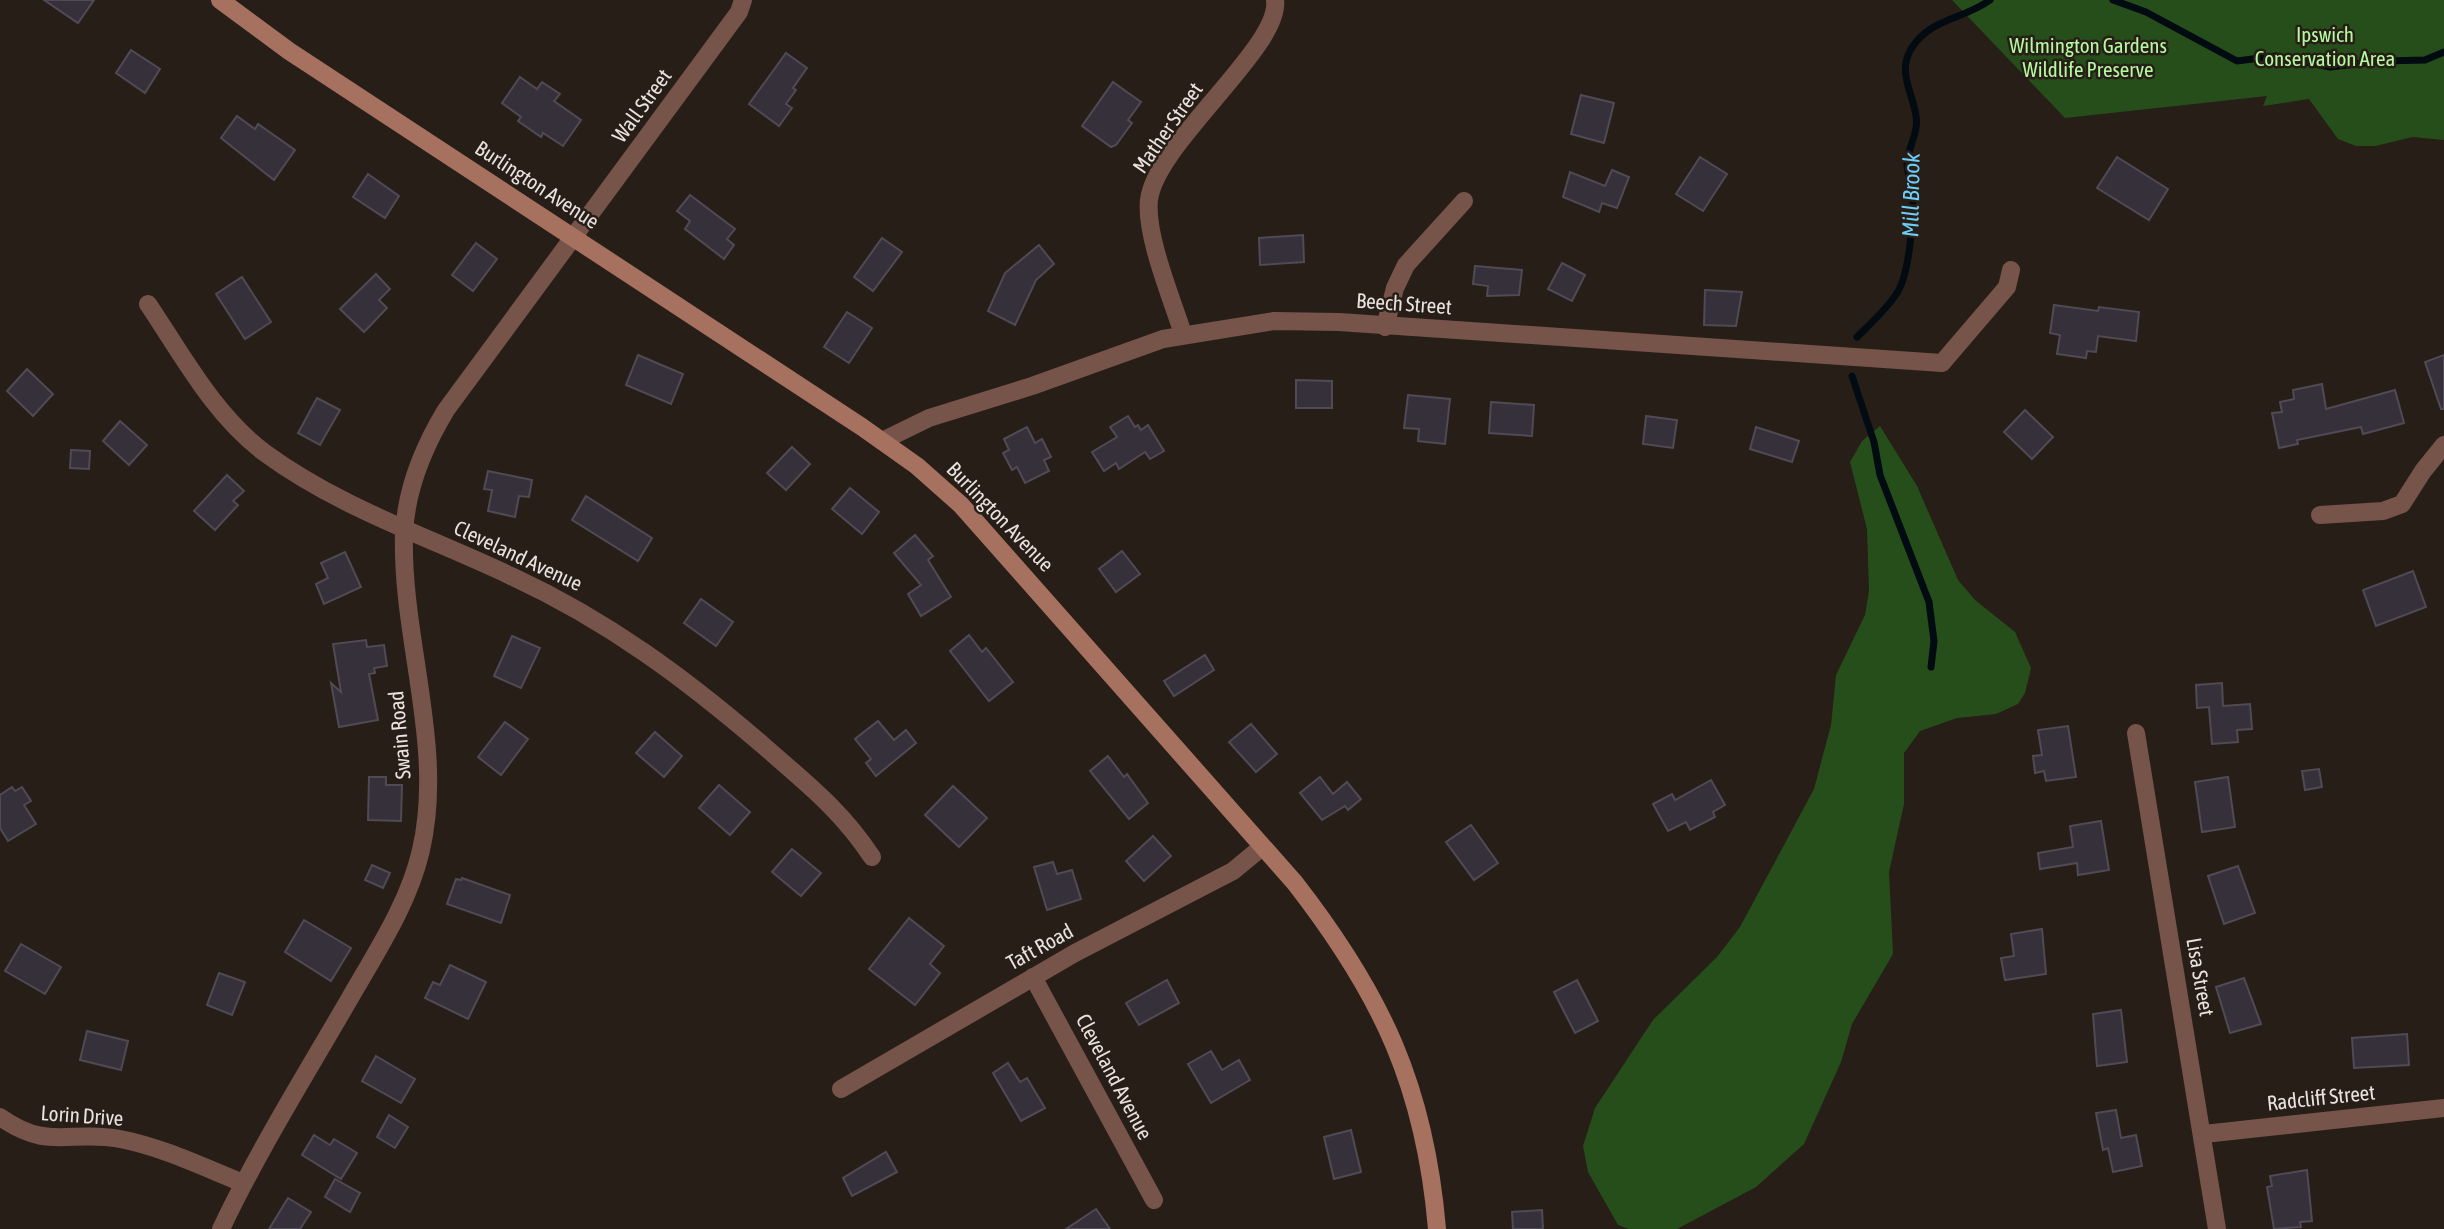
<svg xmlns="http://www.w3.org/2000/svg" width="2444" height="1229" font-family="'Asap Condensed',sans-serif">
<rect width="100%" height="100%" fill="#281e18"/>
<g fill="#264e1a">
<path d="M 1952,0 L 2444,0 L 2444,140 L 2413,137 L 2375,146 L 2356,146 L 2338,139 L 2309,99 L 2263,106 L 2267,96 L 2065,118 Z"/>
<path d="M 1880,426 L 1917,486 L 1958,580 L 1975,600 L 2015,632 L 2031,668 L 2025,693 L 2018,704 L 1996,714 L 1957,718 L 1920,731 L 1904,753 L 1904,804 L 1889,872 L 1893,954 L 1852,1024 L 1841,1062 L 1804,1144 L 1756,1187 L 1677,1229 L 1629,1229 L 1618,1225 L 1588,1172 L 1583,1146 L 1595,1108 L 1653,1020 L 1717,957 L 1740,927 L 1814,789 L 1831,725 L 1836,675 L 1865,615 L 1869,591 L 1867,529 L 1850,462 L 1862,441 Z"/>
</g>
<g fill="none" stroke-linecap="round" stroke-linejoin="round">
<g stroke="#020b11" stroke-width="7">
<path d="M 2113,0 L 2146,12 L 2237,61 L 2276,56 L 2330,67 L 2383,61 L 2425,60 L 2444,52"/>
<path d="M 1857,337 C 1871,323 1887,309 1897,293 C 1909,275 1913,223 1913,200 C 1913,187 1907,176 1907,163 C 1908,147 1919,132 1916,116 C 1913,93 1897,73 1911,49 C 1930,18 1963,20 1990,0"/>
<path d="M 1852,376 L 1874,442 L 1880,475 L 1929,602 L 1934,641 L 1931,667"/>
</g>
</g>
<g fill="#36303a" stroke="#504a54" stroke-width="2">
<path d="M 44,0 L 94,0 L 78,23 Z"/>
<path d="M 131,50 L 160,69 L 145,93 L 116,73 Z"/>
<path d="M 786,53 L 807,68 L 793,88 L 796,90 L 786,104 L 792,108 L 779,126 L 749,104 Z"/>
<path d="M 520,77 L 537,89 L 542,82 L 560,94 L 554,101 L 581,120 L 563,146 L 543,133 L 541,137 L 518,121 L 521,117 L 502,103 Z"/>
<path d="M 1113,82 L 1141,102 L 1128,120 L 1132,123 L 1116,145 L 1111,147 L 1082,126 Z"/>
<path d="M 1581,95 L 1614,103 L 1604,143 L 1571,134 Z"/>
<path d="M 237,116 L 255,129 L 258,124 L 295,150 L 274,180 L 221,138 Z"/>
<path d="M 1700,157 L 1727,174 L 1703,211 L 1676,194 Z"/>
<path d="M 2117,157 L 2168,189 L 2149,220 L 2097,188 Z"/>
<path d="M 1612,170 L 1629,177 L 1617,208 L 1602,203 L 1599,212 L 1563,197 L 1570,172 L 1605,186 Z"/>
<path d="M 368,174 L 399,196 L 385,218 L 353,197 Z"/>
<path d="M 690,195 L 735,229 L 727,239 L 734,245 L 724,259 L 685,229 L 690,221 L 677,211 Z"/>
<path d="M 1303,235 L 1304,262 L 1260,265 L 1259,238 Z"/>
<path d="M 882,238 L 902,252 L 873,291 L 854,277 Z"/>
<path d="M 476,243 L 497,259 L 473,291 L 452,275 Z"/>
<path d="M 1039,245 L 1054,264 L 1036,280 L 1015,325 L 988,311 L 1005,273 Z"/>
<path d="M 1562,263 L 1585,275 L 1572,301 L 1548,289 Z"/>
<path d="M 1475,266 L 1522,270 L 1519,295 L 1487,296 L 1488,286 L 1473,284 Z"/>
<path d="M 376,274 L 390,289 L 379,300 L 387,308 L 364,332 L 340,309 Z"/>
<path d="M 242,277 L 271,322 L 245,339 L 216,294 Z"/>
<path d="M 1705,290 L 1742,292 L 1736,326 L 1704,325 Z"/>
<path d="M 2054,305 L 2098,311 L 2099,307 L 2139,312 L 2136,341 L 2098,336 L 2096,352 L 2087,351 L 2086,358 L 2057,354 L 2060,335 L 2050,333 Z"/>
<path d="M 847,312 L 872,328 L 849,363 L 824,347 Z"/>
<path d="M 638,355 L 683,374 L 671,404 L 626,385 Z"/>
<path d="M 2444,355 L 2444,409 L 2441,409 L 2425,362 Z"/>
<path d="M 27,369 L 53,394 L 33,416 L 7,391 Z"/>
<path d="M 1296,380 L 1332,381 L 1332,408 L 1296,408 Z"/>
<path d="M 2322,384 L 2326,409 L 2395,390 L 2404,423 L 2363,434 L 2361,427 L 2297,440 L 2298,444 L 2279,448 L 2272,413 L 2282,412 L 2280,402 L 2294,399 L 2293,390 Z"/>
<path d="M 1408,395 L 1450,399 L 1445,444 L 1418,441 L 1419,429 L 1404,428 Z"/>
<path d="M 317,398 L 340,410 L 320,445 L 298,433 Z"/>
<path d="M 1491,402 L 1534,405 L 1532,436 L 1489,433 Z"/>
<path d="M 2025,410 L 2053,437 L 2032,459 L 2004,432 Z"/>
<path d="M 1128,416 L 1135,427 L 1138,425 L 1141,430 L 1148,425 L 1164,451 L 1150,459 L 1145,452 L 1119,469 L 1116,463 L 1104,471 L 1092,452 L 1117,437 L 1110,427 Z"/>
<path d="M 1646,416 L 1677,420 L 1673,448 L 1643,444 Z"/>
<path d="M 120,421 L 147,445 L 129,465 L 103,441 Z"/>
<path d="M 1027,427 L 1035,443 L 1042,439 L 1051,457 L 1044,460 L 1049,471 L 1025,483 L 1017,467 L 1012,470 L 1003,453 L 1009,450 L 1004,439 Z"/>
<path d="M 1756,427 L 1799,441 L 1792,462 L 1750,449 Z"/>
<path d="M 792,447 L 810,464 L 786,490 L 767,473 Z"/>
<path d="M 71,450 L 90,451 L 89,469 L 70,468 Z"/>
<path d="M 488,471 L 532,480 L 529,497 L 519,496 L 515,517 L 488,511 L 492,490 L 484,489 Z"/>
<path d="M 227,475 L 244,491 L 233,501 L 238,505 L 215,530 L 194,511 Z"/>
<path d="M 850,488 L 879,512 L 862,534 L 832,509 Z"/>
<path d="M 586,496 L 652,538 L 638,561 L 572,520 Z"/>
<path d="M 915,535 L 933,556 L 928,560 L 951,597 L 921,616 L 908,594 L 921,585 L 894,553 Z"/>
<path d="M 1122,551 L 1140,574 L 1116,592 L 1099,569 Z"/>
<path d="M 345,552 L 361,587 L 324,604 L 316,584 L 328,578 L 321,563 Z"/>
<path d="M 2413,571 L 2426,607 L 2376,626 L 2363,590 Z"/>
<path d="M 701,599 L 733,622 L 716,646 L 684,623 Z"/>
<path d="M 969,635 L 982,652 L 986,648 L 1013,682 L 989,701 L 950,651 Z"/>
<path d="M 512,636 L 540,648 L 521,688 L 494,676 Z"/>
<path d="M 366,640 L 367,647 L 384,645 L 387,666 L 374,668 L 375,673 L 369,674 L 378,720 L 339,727 L 331,683 L 341,692 L 333,644 Z"/>
<path d="M 1205,655 L 1214,670 L 1174,696 L 1164,681 Z"/>
<path d="M 2222,683 L 2223,706 L 2250,704 L 2252,729 L 2237,730 L 2238,742 L 2212,744 L 2209,707 L 2197,708 L 2196,685 Z"/>
<path d="M 878,721 L 894,740 L 906,730 L 916,743 L 876,776 L 866,763 L 871,759 L 855,739 Z"/>
<path d="M 505,722 L 528,739 L 501,775 L 478,757 Z"/>
<path d="M 1251,724 L 1277,754 L 1256,772 L 1229,742 Z"/>
<path d="M 2068,726 L 2076,777 L 2046,781 L 2044,771 L 2035,773 L 2033,756 L 2042,755 L 2038,730 Z"/>
<path d="M 655,732 L 682,756 L 664,777 L 636,753 Z"/>
<path d="M 1108,756 L 1124,777 L 1127,774 L 1148,803 L 1129,819 L 1090,771 Z"/>
<path d="M 2319,769 L 2322,787 L 2305,790 L 2302,771 Z"/>
<path d="M 369,777 L 386,777 L 386,785 L 402,785 L 401,821 L 368,820 Z"/>
<path d="M 1320,777 L 1333,794 L 1347,782 L 1361,799 L 1348,810 L 1345,806 L 1322,820 L 1300,793 Z"/>
<path d="M 2228,777 L 2235,827 L 2202,832 L 2195,782 Z"/>
<path d="M 1711,780 L 1725,805 L 1713,812 L 1715,817 L 1690,830 L 1686,822 L 1668,831 L 1653,804 L 1672,794 L 1675,800 Z"/>
<path d="M 719,785 L 750,812 L 730,835 L 699,808 Z"/>
<path d="M 953,786 L 987,818 L 959,847 L 925,815 Z"/>
<path d="M 12,787 L 15,791 L 22,787 L 31,801 L 24,805 L 36,824 L 8,841 L 0,828 L 0,795 Z"/>
<path d="M 2101,821 L 2109,870 L 2078,875 L 2077,863 L 2040,869 L 2038,853 L 2073,847 L 2070,826 Z"/>
<path d="M 1471,825 L 1498,863 L 1474,880 L 1446,842 Z"/>
<path d="M 1153,836 L 1171,856 L 1144,881 L 1126,861 Z"/>
<path d="M 792,849 L 821,873 L 801,896 L 772,872 Z"/>
<path d="M 1053,862 L 1057,874 L 1072,870 L 1081,899 L 1047,910 L 1034,867 Z"/>
<path d="M 372,865 L 390,873 L 383,888 L 365,880 Z"/>
<path d="M 2238,866 L 2255,913 L 2224,924 L 2208,876 Z"/>
<path d="M 462,878 L 510,895 L 501,923 L 447,904 L 456,879 L 461,880 Z"/>
<path d="M 909,918 L 944,946 L 930,964 L 940,973 L 915,1005 L 869,969 Z"/>
<path d="M 304,920 L 351,948 L 331,981 L 285,952 Z"/>
<path d="M 2042,929 L 2046,974 L 2005,980 L 2001,958 L 2014,956 L 2011,934 Z"/>
<path d="M 21,944 L 61,967 L 45,994 L 5,971 Z"/>
<path d="M 450,965 L 486,982 L 468,1019 L 425,998 L 433,982 L 440,985 Z"/>
<path d="M 219,973 L 245,982 L 232,1015 L 207,1005 Z"/>
<path d="M 2244,978 L 2261,1024 L 2230,1033 L 2216,987 Z"/>
<path d="M 1167,980 L 1179,1003 L 1139,1025 L 1126,1003 Z"/>
<path d="M 1577,980 L 1598,1021 L 1575,1033 L 1554,992 Z"/>
<path d="M 2121,1010 L 2127,1062 L 2097,1066 L 2093,1014 Z"/>
<path d="M 87,1031 L 128,1041 L 121,1070 L 80,1060 Z"/>
<path d="M 2407,1034 L 2409,1065 L 2354,1068 L 2352,1038 Z"/>
<path d="M 1211,1051 L 1222,1070 L 1239,1060 L 1250,1080 L 1211,1103 L 1188,1064 Z"/>
<path d="M 376,1056 L 415,1079 L 401,1103 L 362,1081 Z"/>
<path d="M 1008,1063 L 1020,1082 L 1027,1078 L 1045,1108 L 1021,1121 L 993,1073 Z"/>
<path d="M 2116,1110 L 2121,1138 L 2136,1135 L 2142,1166 L 2113,1172 L 2108,1148 L 2103,1150 L 2096,1113 Z"/>
<path d="M 389,1115 L 408,1127 L 395,1148 L 377,1137 Z"/>
<path d="M 1351,1130 L 1361,1172 L 1334,1179 L 1324,1137 Z"/>
<path d="M 314,1135 L 330,1145 L 334,1139 L 357,1153 L 341,1179 L 302,1155 Z"/>
<path d="M 886,1152 L 897,1172 L 852,1196 L 843,1178 Z"/>
<path d="M 2307,1170 L 2312,1221 L 2300,1222 L 2301,1227 L 2274,1229 L 2267,1187 L 2272,1186 L 2270,1176 Z"/>
<path d="M 335,1179 L 360,1193 L 350,1212 L 325,1197 Z"/>
<path d="M 288,1198 L 311,1212 L 300,1229 L 269,1229 Z"/>
<path d="M 1096,1209 L 1110,1229 L 1066,1229 Z"/>
<path d="M 1542,1210 L 1543,1229 L 1513,1229 L 1512,1212 Z"/>
</g>
<g fill="none" stroke-linecap="round" stroke-linejoin="round">
<g stroke="#775449" stroke-width="18">
<path d="M 148,304 C 183,356 214,415 265,453 C 340,508 429,537 511,576 C 608,621 685,678 765,747 C 807,784 841,810 872,857"/>
<path d="M 1385,327 L 1395,288 L 1406,265 L 1464,201"/>
<path d="M 1183,334 C 1172,299 1145,235 1149,200 C 1155,144 1282,46 1275,0"/>
<path d="M 882,441 L 929,418 L 1032,386 L 1163,339 L 1274,321 L 1339,322 L 1942,363 L 2007,287 L 2011,270"/>
<path d="M 2320,515 L 2383,511 L 2402,504 L 2423,471 L 2444,445"/>
<path d="M 2136,733 L 2217,1229"/>
<path d="M 1033,977 L 1154,1200"/>
<path d="M 841,1089 L 1075,953 L 1233,871 L 1262,847"/>
<path d="M 0,1117 C 50,1152 69,1129 120,1139 C 162,1147 203,1167 243,1183"/>
<path d="M 2204,1134 L 2444,1108"/>
<path d="M 221,1229 C 259,1149 306,1074 350,998 C 377,951 409,903 421,850 C 445,746 401,639 404,534 C 406,489 423,448 446,410 L 739,12 L 743,0"/>
</g>
<path stroke="#a77160" stroke-width="18" d="M 220,0 L 289,51 L 862,427 L 917,466 L 961,505 L 1295,883 C 1382,995 1425,1087 1437,1229"/>
</g>
<g text-anchor="middle" stroke-width="5" stroke-linejoin="round" paint-order="stroke">
<g font-size="21" fill="#b4fb9f" stroke="#281e18">
<text x="2325" y="42">Ipswich<tspan x="2325" dy="24">Conservation Area</tspan></text>
<text x="2088" y="53">Wilmington Gardens<tspan x="2088" dy="24">Wildlife Preserve</tspan></text>
</g>
<g font-size="21" fill="#eae2de" stroke="#281e18">
<text transform="translate(642 106) rotate(-54)" y="7">Wall Street</text>
<text transform="translate(1168 128) rotate(-55)" y="7">Mather Street</text>
<text transform="translate(537 185) rotate(33)" y="7">Burlington Avenue</text>
<text transform="translate(1404 304) rotate(4)" y="7">Beech Street</text>
<text transform="translate(1000 517) rotate(46)" y="7">Burlington Avenue</text>
<text transform="translate(518 556) rotate(25)" y="7">Cleveland Avenue</text>
<text transform="translate(400 735) rotate(-95)" y="7">Swain Road</text>
<text transform="translate(1040 947) rotate(-29)" y="7">Taft Road</text>
<text transform="translate(2200 977) rotate(80)" y="7">Lisa Street</text>
<text transform="translate(1114 1077) rotate(62)" y="7">Cleveland Avenue</text>
<text transform="translate(2321 1098) rotate(-6)" y="7">Radcliff Street</text>
<text transform="translate(82 1116) rotate(4)" y="7">Lorin Drive</text>
</g>
<g font-size="23" font-style="italic" fill="#6ccffb" stroke="#281e18">
<text transform="translate(1911 195) rotate(-89)" y="8">Mill Brook</text>
</g>
</g>
</svg>
